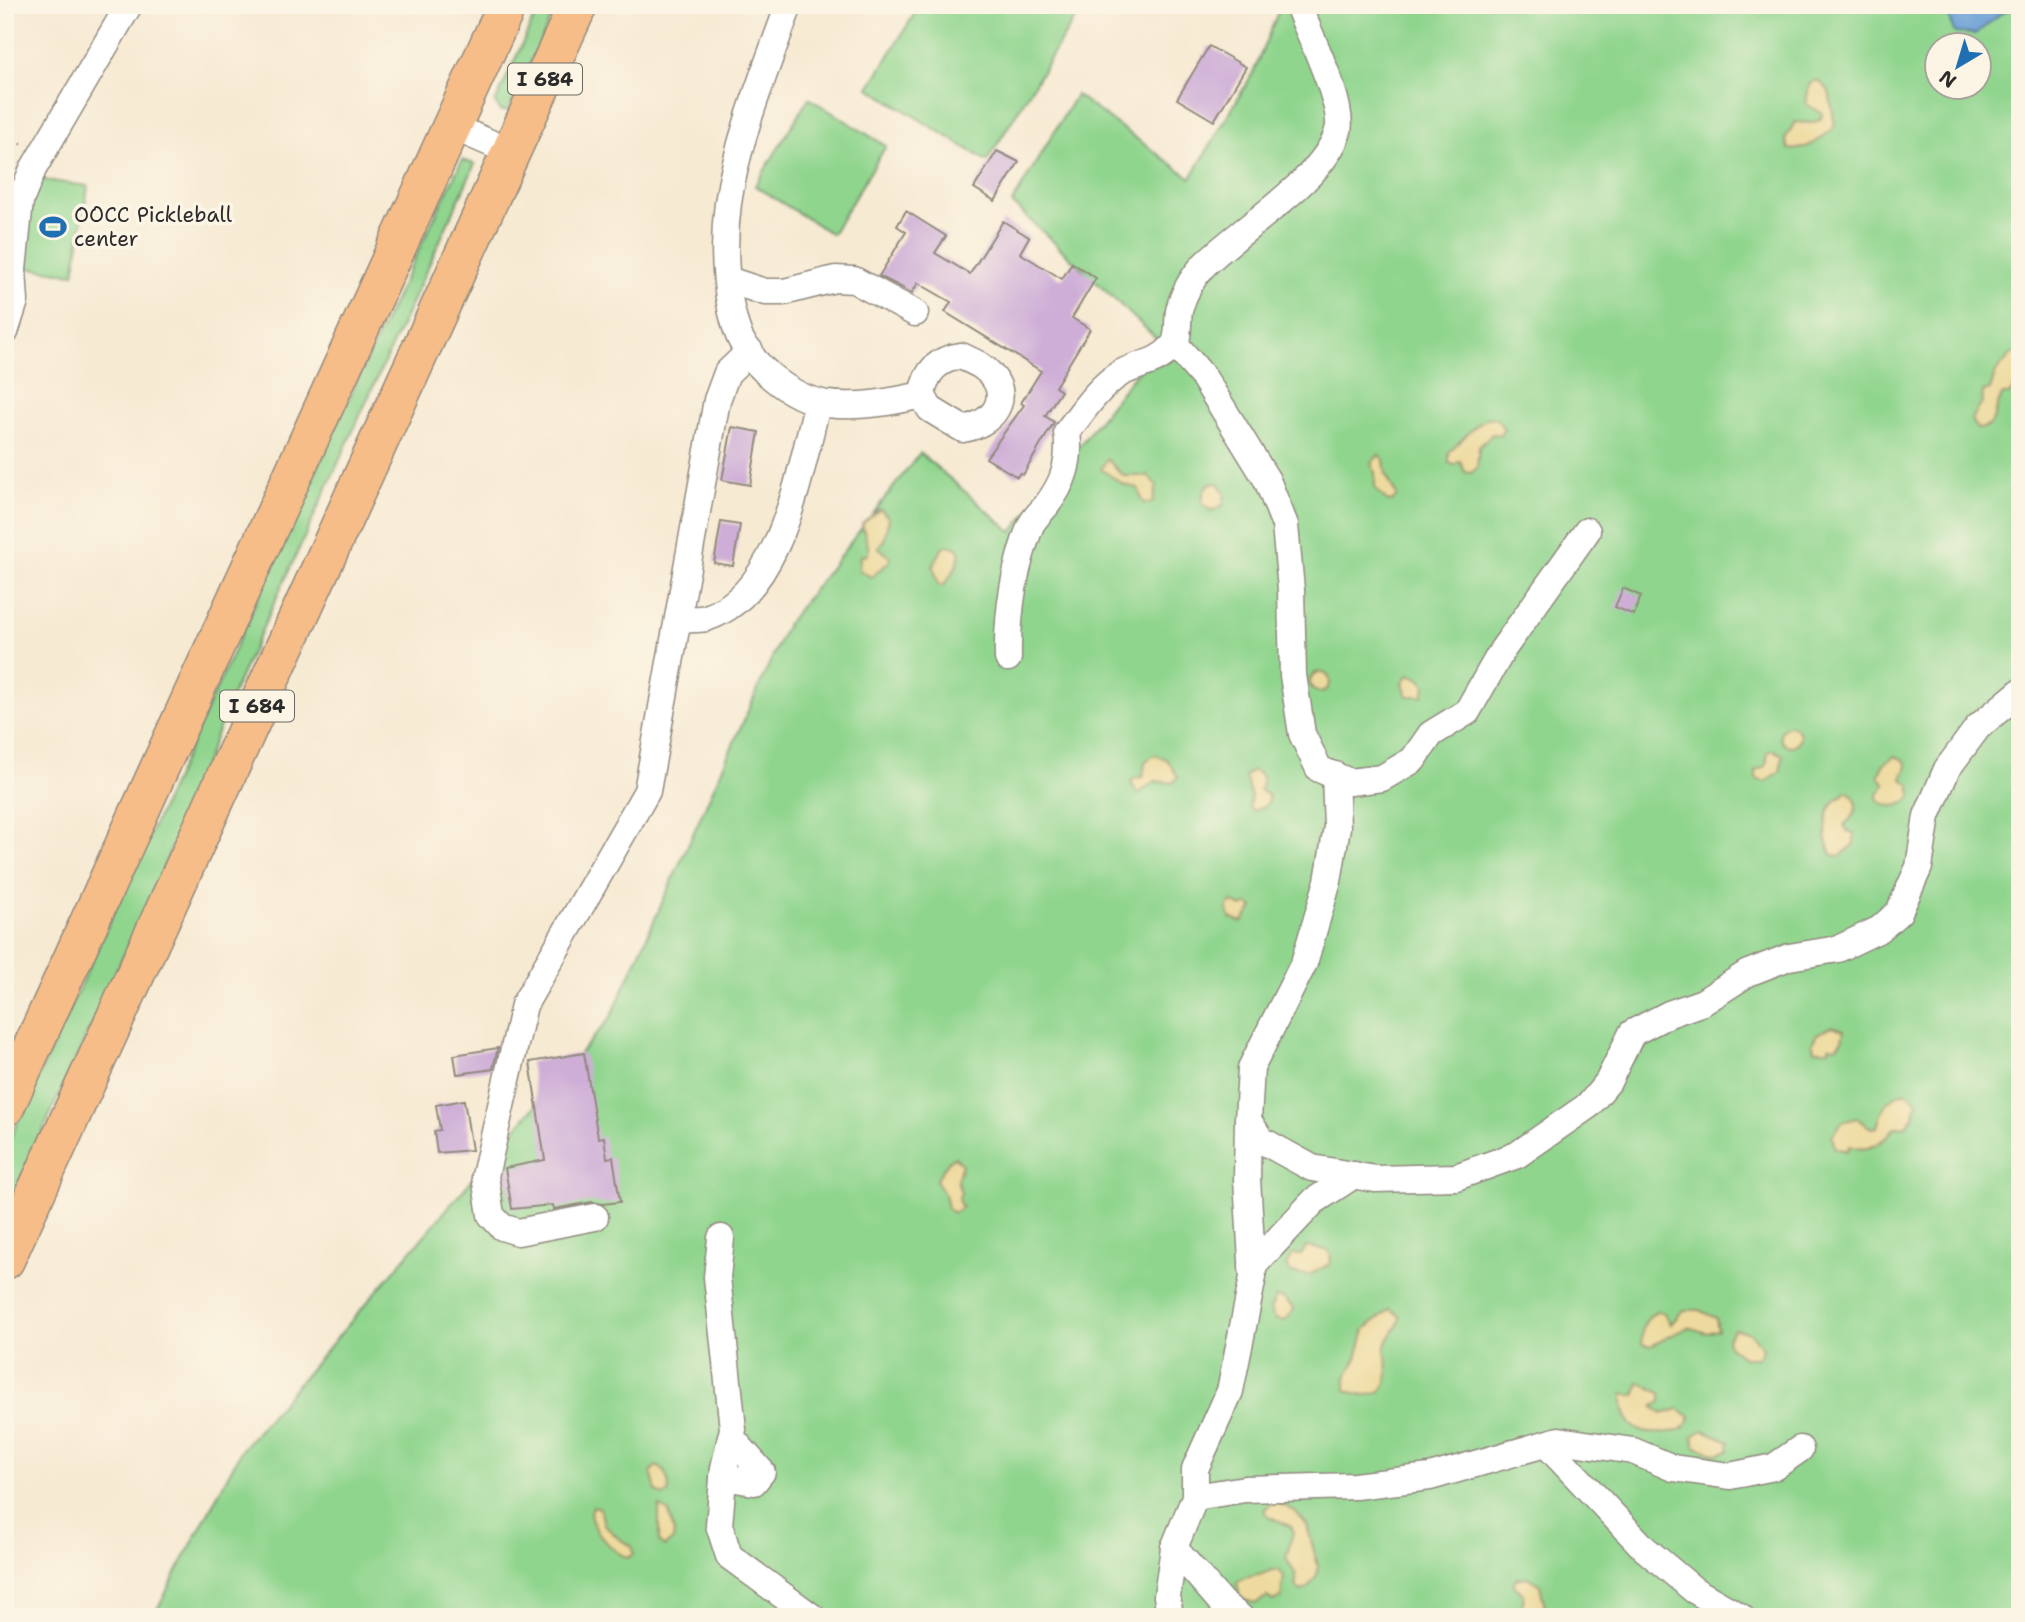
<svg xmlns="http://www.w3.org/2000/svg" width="2025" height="1622" font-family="'Shantell Sans',sans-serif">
<rect width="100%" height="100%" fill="#fcf5e5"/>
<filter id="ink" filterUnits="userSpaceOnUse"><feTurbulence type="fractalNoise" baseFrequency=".0143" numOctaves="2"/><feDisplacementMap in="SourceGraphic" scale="14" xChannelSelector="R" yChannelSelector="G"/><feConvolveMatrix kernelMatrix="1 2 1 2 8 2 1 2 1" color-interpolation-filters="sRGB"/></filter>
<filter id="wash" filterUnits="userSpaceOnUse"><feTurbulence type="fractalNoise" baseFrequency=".00686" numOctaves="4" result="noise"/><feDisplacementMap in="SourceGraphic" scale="28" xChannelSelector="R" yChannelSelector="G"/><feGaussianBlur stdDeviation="1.57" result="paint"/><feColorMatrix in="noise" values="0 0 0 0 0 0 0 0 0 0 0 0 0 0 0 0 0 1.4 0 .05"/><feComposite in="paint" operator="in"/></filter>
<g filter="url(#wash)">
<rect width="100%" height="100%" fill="#f7ead3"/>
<g fill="#90d58e" stroke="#5e805c" stroke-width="2" fill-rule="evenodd">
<path d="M 540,5 L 557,5 L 508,111 L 501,111 L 495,103 Z"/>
<path d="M 920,5 L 1083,5 L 987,161 L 869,88 Z"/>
<path d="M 1281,5 L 2020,5 L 2020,1617 L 153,1617 L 242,1449 L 611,1017 L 787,624 L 920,453 L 1012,532 L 1160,342 L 1012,203 L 1076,95 L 1191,178 L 1253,73 ZM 1938,46 L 1980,46 L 1980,88 L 1938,88 Z"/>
<path d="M 809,98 L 886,146 L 832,234 L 755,186 Z"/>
<path d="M 462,160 L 475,164 L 233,693 L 159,878 L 5,1213 L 5,1150 L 392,305 Z"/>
<path d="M 29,178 L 88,186 L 74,274 L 21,267 Z"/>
</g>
<g fill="#eeda9e" stroke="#8c8264" stroke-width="2">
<path d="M 1814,81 L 1819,81 L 1829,91 L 1835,125 C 1826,137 1805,152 1789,149 L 1785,139 L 1795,122 L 1813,123 L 1821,119 L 1822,113 L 1806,104 L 1809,85 Z"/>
<path d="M 2016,353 L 2020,357 L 2017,384 L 2009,395 L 2003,395 C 1993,407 1999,429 1977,429 L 1972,419 L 1982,403 L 1983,392 L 1990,390 L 1995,374 L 2010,355 Z"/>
<path d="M 1490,417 L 1497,419 L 1504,429 L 1500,435 L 1492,434 L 1479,447 L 1477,468 L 1471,473 L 1465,472 L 1460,461 L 1454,465 L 1449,463 L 1449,452 C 1461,442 1476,422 1490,417 Z"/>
<path d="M 1379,455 L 1384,460 L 1386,475 L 1397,496 L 1393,501 L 1388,502 L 1375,488 L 1375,473 L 1371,463 Z"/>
<path d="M 1107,459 L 1124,476 L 1148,476 L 1157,486 L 1152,503 L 1143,503 L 1138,488 L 1124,485 L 1101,469 Z"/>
<path d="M 1218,483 L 1225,494 L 1223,505 L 1211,511 L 1202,502 L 1204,490 L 1209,484 Z"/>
<path d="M 880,509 L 889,518 L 884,540 L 878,547 L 890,557 L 889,562 L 871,577 L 859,570 L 860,556 L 867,555 L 869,550 L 862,524 Z"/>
<path d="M 947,545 L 957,548 L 960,554 L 955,569 L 943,586 L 939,586 L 933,566 L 942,549 Z"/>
<circle cx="1320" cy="682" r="10"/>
<path d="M 1409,674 L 1421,679 L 1425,686 L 1423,696 L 1407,696 L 1403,683 Z"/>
<circle cx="1790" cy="736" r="10"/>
<path d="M 1773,750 L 1783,755 L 1780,772 L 1765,782 L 1756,779 L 1756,771 L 1766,766 L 1768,752 Z"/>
<path d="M 1154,755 L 1167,759 L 1178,777 L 1173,783 L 1155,781 L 1138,794 L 1131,783 L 1135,778 L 1143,777 L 1145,762 Z"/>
<path d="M 1895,756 L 1904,760 L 1907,766 L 1902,779 L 1910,784 L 1912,795 C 1904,807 1889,810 1878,800 L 1877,796 L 1885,784 L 1878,776 L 1883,765 Z"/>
<path d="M 1253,770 L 1260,774 L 1263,780 L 1260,790 L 1269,796 L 1267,805 L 1253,811 L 1249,806 L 1251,797 L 1245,776 Z"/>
<path d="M 1847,791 C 1863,801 1856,815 1844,825 L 1847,831 L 1854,833 L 1854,844 L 1841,856 L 1833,855 C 1823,845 1824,811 1835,801 C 1839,797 1843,796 1847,791 Z"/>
<path d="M 1232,902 L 1242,907 L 1248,904 L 1253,908 L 1242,922 L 1230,918 L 1227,907 Z"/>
<path d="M 1832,1026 L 1844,1030 L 1842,1040 L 1836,1047 L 1829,1046 L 1829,1050 L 1815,1050 L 1812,1043 L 1817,1034 Z"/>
<path d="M 1907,1092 L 1917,1101 L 1914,1116 L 1905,1126 L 1895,1127 C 1882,1143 1870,1154 1849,1146 L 1847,1151 L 1835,1148 L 1832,1136 L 1842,1122 L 1857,1118 L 1871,1128 L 1877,1127 C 1881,1111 1887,1095 1907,1092 Z"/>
<path d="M 955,1157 L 962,1164 L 957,1180 L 961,1193 L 958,1200 L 962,1207 L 953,1213 L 948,1209 L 946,1197 L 936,1180 L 950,1159 Z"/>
<path d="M 1306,1247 L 1327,1250 L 1331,1254 L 1330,1264 L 1309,1275 L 1291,1273 L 1286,1266 L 1292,1254 L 1301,1255 Z"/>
<path d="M 1276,1297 L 1283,1298 L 1294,1309 L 1285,1321 L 1275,1319 L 1270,1309 Z"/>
<path d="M 1390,1309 L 1400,1316 C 1400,1327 1389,1334 1386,1346 C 1384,1352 1387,1356 1387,1361 C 1392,1394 1373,1401 1346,1390 L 1346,1377 L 1357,1358 L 1365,1329 Z"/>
<path d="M 1683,1310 L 1699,1310 L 1716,1318 L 1718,1330 L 1707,1333 L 1688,1327 L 1651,1346 L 1642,1344 C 1640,1328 1645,1318 1658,1311 L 1664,1313 L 1671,1324 Z"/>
<path d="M 1734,1329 C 1747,1330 1760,1338 1762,1351 L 1758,1358 L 1744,1358 L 1729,1346 L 1727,1339 Z"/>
<path d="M 1639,1382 L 1661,1393 L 1661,1402 L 1653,1406 L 1662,1414 L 1679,1409 L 1690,1417 C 1685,1434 1673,1431 1660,1433 C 1633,1436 1621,1418 1623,1394 L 1631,1396 L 1636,1394 Z"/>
<path d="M 1703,1430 L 1729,1441 L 1728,1451 L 1716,1454 L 1696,1447 L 1693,1436 Z"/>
<path d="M 656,1466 C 665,1468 671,1483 668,1493 L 663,1496 L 656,1491 C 654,1484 653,1479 651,1472 Z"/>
<path d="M 1274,1501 L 1295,1511 L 1307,1525 L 1318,1566 L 1317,1575 L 1307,1589 L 1300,1591 L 1296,1586 L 1296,1575 L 1286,1558 L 1293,1532 L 1292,1527 L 1267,1515 L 1264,1510 Z"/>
<path d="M 593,1506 L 600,1508 L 604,1524 L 619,1539 L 632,1546 L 634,1554 L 628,1558 C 612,1552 595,1532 590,1516 Z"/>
<path d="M 659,1506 L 669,1512 L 674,1533 L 673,1540 L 664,1547 L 659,1542 Z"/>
<path d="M 1271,1570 L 1278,1570 L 1284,1577 L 1281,1597 L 1273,1601 L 1267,1597 L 1256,1603 L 1240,1599 L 1237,1582 C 1247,1574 1260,1578 1271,1570 Z"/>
<path d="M 1527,1577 L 1540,1585 L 1547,1617 L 1525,1615 L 1522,1608 L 1524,1595 L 1513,1584 L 1516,1579 Z"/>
</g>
<path fill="#6b9fd7" stroke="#4b6581" stroke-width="2" d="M 1943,5 L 2017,5 L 2000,14 L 1976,34 L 1955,33 Z"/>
<g id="blocks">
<g fill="#ceadd7">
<path d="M 1209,46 L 1246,67 L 1214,121 L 1177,99 Z"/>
<path d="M 997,151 L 1019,162 L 995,201 L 974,188 Z"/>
<path d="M 906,211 L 946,236 L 935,253 L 970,274 L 1003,221 L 1029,237 L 1020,253 L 1062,279 L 1072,263 L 1096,278 L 1072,318 L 1090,329 L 1055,387 L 1061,391 L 1045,416 L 1054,422 L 1023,475 L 1020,473 L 1017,477 L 986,458 L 1024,405 L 1021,403 L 1041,371 L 945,312 L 951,302 L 918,283 L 912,293 L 879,276 L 906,232 L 897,226 Z"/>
<path d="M 732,427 L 759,432 L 750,485 L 722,480 Z"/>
<path d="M 721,522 L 740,525 L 733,566 L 714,563 Z"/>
<path d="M 1623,588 L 1641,596 L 1634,615 L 1615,607 Z"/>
<path d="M 498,1048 L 493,1069 L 457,1074 L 454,1055 Z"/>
<path d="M 584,1053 L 598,1138 L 604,1137 L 607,1158 L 613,1157 L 620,1202 L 603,1204 L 592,1202 L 554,1209 L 553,1205 L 512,1209 L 505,1168 L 545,1160 L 530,1062 Z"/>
<path d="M 464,1100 L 472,1150 L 437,1153 L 434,1131 L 440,1130 L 436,1105 Z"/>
</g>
</g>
</g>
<g filter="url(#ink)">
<use href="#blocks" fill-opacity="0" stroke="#918a7f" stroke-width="2"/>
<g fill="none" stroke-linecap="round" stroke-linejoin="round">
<defs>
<g id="minor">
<path d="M 789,5 C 766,69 738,136 728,203 C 723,241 724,287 735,324 C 745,362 789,398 827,404 C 859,408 891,402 922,395"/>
<path d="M 451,126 L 511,152"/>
<path d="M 728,280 L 765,292 L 784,292 L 835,279 L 854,280 L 915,313"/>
<path d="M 5,332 L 15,301 L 13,270 L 20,201 L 33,169 L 129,5"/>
<path d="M 1175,344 L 1204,378 L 1267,480 L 1285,525 L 1291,590 L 1293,675 L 1302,734 L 1319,769 L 1350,782 L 1382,778 L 1413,760 L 1431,734 L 1467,712 L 1503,649 L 1587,531"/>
<path d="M 961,356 C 967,359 975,362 981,366 C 1015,390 999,423 963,429 L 930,409 L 922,395 C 926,372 937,359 961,356 Z"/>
<path d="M 679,619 C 688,619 698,620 706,618 C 783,593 800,468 818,402"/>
<path d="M 1008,658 C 1007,613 1014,569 1030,527 C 1033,519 1041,512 1046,506 C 1064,483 1071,461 1067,432 C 1082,412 1099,386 1121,373 C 1140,363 1157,364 1172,347 C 1180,339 1177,322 1179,311 C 1183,294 1192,278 1204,265 C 1242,227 1324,180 1338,131 C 1345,105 1308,32 1298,5"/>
<path d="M 1335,775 L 1337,827 L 1328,881 L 1304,963 L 1251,1068 L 1248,1120 L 1261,1140 L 1312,1168 L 1375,1179 L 1456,1177 L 1517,1155 L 1589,1105 L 1608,1082 L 1632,1033 L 1669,1014 L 1703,1002 L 1748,973 L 1789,957 L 1838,949 L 1880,929 L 1899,912 L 1919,867 L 1927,816 L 1947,769 L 1978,727 L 2020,692"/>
<path d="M 595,1217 L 518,1232 L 502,1227 L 491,1215 L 485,1176 L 524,1005 L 647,791 L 717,400 L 727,373 L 750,351"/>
<path d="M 721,1238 L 717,1277 L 733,1429 L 724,1468 L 719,1525 L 729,1556 L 812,1617"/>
<path d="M 1252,1267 L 1314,1201 L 1354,1175"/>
<path d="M 1546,1444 L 1644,1548 L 1694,1590 L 1741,1617"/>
<path d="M 723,1477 L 754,1482 L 762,1472 L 731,1437"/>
<path d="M 1195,1497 L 1245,1489 L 1355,1486 L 1430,1477 L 1559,1440 L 1633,1451 L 1673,1468 L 1730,1476 L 1774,1467 L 1800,1449"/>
<path d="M 1174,1548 L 1222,1603 L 1240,1617"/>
<path d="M 1170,1617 L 1167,1596 L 1174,1548 L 1195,1497 L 1195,1469 L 1230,1391 L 1253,1277 L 1247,1179 L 1248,1120"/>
</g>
<g id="highway">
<path d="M 5,1107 L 507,5"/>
<path d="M 5,1260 L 578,5"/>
</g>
</defs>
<use href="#minor" stroke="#918a7f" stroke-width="29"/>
<use href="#highway" stroke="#918a7f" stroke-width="41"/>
<g stroke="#918a7f" stroke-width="3.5" stroke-dasharray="5 5" stroke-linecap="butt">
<path d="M 5,13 L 10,5"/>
<path d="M 5,131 L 10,139 L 22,144"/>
</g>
<use href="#minor" stroke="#fff" stroke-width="26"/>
<use href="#highway" stroke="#f7bd88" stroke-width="38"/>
</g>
</g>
<defs>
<symbol id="stadium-bare" viewBox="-9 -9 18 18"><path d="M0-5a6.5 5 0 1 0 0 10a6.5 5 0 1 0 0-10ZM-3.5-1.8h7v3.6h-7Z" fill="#1f6fb2" stroke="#fcf5e5" stroke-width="2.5" paint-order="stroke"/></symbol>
</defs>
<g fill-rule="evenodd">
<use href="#stadium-bare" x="34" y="208" width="38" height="38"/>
</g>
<g text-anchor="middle" stroke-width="7" stroke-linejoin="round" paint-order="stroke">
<g fill="#fcf5e5" stroke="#6a6863" stroke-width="2">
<rect x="508" y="63.5" width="74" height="31" rx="5"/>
<rect x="220" y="690.5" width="74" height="31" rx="5"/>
</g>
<g font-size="19" font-weight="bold" fill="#2b2b2b">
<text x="545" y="86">I 684</text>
<text x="257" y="713">I 684</text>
</g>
<g font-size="21" fill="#2b2b2b" stroke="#fcf5e5" text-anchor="start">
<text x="74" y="222">OOCC Pickleball<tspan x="74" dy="24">center</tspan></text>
</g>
</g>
<rect width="2025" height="1622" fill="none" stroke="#fcf5e5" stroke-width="28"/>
<g transform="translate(1958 66) rotate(218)"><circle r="33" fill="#fcf5e5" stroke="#a8a49b" stroke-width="2"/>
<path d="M0-5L12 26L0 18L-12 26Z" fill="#1f6fb2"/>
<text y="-10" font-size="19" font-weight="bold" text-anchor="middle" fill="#2b2b2b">N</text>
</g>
</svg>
